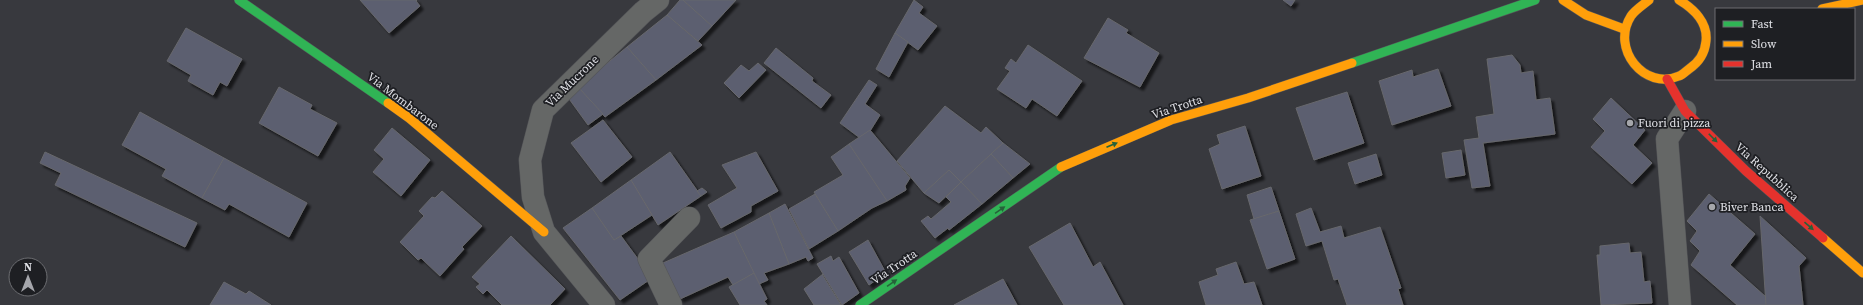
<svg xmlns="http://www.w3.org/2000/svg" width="1863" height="305" font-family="'Source Serif 4',serif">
<defs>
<filter id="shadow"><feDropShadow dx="3.5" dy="3.5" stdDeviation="1" flood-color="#0009"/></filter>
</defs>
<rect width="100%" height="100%" fill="#38393e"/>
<g fill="#5c5e70" stroke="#67686c" filter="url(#shadow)">
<path d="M 360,0 L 417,0 L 416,1 L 420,6 L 389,33 Z"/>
<path d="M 680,0 L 683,0 L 712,26 L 698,41 L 667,15 Z"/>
<path d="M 683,0 L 736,0 L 712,26 Z"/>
<path d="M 914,0 L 923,7 L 919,13 L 937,26 L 918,50 L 895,33 Z"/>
<path d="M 1283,0 L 1295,0 L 1291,6 Z"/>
<path d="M 667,15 L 702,45 L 656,80 L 627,47 Z"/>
<path d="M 1108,18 L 1128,30 L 1126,33 L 1159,53 L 1140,87 L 1084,58 Z"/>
<path d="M 186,28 L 242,59 L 227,86 L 220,82 L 213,95 L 188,81 L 191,75 L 167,61 Z"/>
<path d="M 895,33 L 908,42 L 889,77 L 876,69 Z"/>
<path d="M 1028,45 L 1082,81 L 1057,116 L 1032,99 L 1026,108 L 997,89 L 1010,71 L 1005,68 L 1011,59 L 1016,63 Z"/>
<path d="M 627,47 L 656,80 L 605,117 L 578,87 Z"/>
<path d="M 776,48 L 813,78 L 812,81 L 831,95 L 821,108 L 764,63 Z"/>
<path d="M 1512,55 L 1520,65 L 1521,73 L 1533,71 L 1536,100 L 1550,98 L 1555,134 L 1483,143 L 1490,186 L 1472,188 L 1464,140 L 1479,138 L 1476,117 L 1494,114 L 1487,59 Z"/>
<path d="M 758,63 L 766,70 L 739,98 L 724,83 L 741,65 L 749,71 Z"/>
<path d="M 1438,69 L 1451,106 L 1392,125 L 1379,81 L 1412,70 L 1413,77 Z"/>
<path d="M 869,80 L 877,85 L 865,104 L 880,115 L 870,131 L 860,138 L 840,123 Z"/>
<path d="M 279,87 L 312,105 L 310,109 L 337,123 L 318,156 L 259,123 Z"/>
<path d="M 578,87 L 603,114 L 588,125 L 567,96 Z"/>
<path d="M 1347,92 L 1364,143 L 1314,160 L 1296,108 Z"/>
<path d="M 1611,98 L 1645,130 L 1633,145 L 1652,163 L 1632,184 L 1591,147 L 1605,131 L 1593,119 Z"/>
<path d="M 945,106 L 981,133 L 986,127 L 1003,143 L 961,182 L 949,170 L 924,193 L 897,161 Z"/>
<path d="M 140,112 L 224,158 L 202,198 L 162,176 L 166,169 L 122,145 Z"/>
<path d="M 603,120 L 632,157 L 601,182 L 571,143 Z"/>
<path d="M 1245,126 L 1261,176 L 1222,189 L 1209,149 L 1220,144 L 1217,135 Z"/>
<path d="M 392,128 L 430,160 L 401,196 L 373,172 L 384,159 L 374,150 Z"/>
<path d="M 870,130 L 910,178 L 905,186 L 906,190 L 887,201 L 849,144 Z"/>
<path d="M 1003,143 L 1030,164 L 1013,178 L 991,154 Z"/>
<path d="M 849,144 L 887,201 L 872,208 L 838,231 L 814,192 L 843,175 L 831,157 Z"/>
<path d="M 1461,150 L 1465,175 L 1446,178 L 1442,153 Z"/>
<path d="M 45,152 L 197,223 L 185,247 L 55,185 L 61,173 L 40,163 Z"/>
<path d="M 670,152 L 701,196 L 658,225 L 631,180 Z"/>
<path d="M 756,152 L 778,191 L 751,206 L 751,212 L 721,228 L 708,205 L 737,188 L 722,165 Z"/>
<path d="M 991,154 L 1013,178 L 982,204 L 961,182 Z"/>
<path d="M 1376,154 L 1382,175 L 1355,184 L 1348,163 Z"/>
<path d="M 224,158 L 307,203 L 289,237 L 229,204 L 225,210 L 202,198 Z"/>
<path d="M 949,170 L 961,182 L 939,203 L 924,193 Z"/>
<path d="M 631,180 L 652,215 L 614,240 L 592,208 Z"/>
<path d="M 961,182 L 982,204 L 949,230 L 948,228 L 935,238 L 921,221 L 928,216 L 931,219 L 951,202 L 946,197 Z"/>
<path d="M 1271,187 L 1279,211 L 1254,219 L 1247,195 Z"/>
<path d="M 702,188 L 707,192 L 701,196 L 697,191 Z"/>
<path d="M 442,191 L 482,226 L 462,247 L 464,249 L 440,276 L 421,258 L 418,260 L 400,242 L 424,216 L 419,211 L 432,197 L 435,198 Z"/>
<path d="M 815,194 L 838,231 L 809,249 L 789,209 Z"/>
<path d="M 1709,194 L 1755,234 L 1730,265 L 1766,297 L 1766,305 L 1737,305 L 1691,265 L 1700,251 L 1690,241 L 1697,231 L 1687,221 Z"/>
<path d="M 785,204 L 813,258 L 808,261 L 806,257 L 789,264 L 769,213 Z"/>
<path d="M 592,208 L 614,240 L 621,236 L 652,278 L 620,300 L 563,228 Z"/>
<path d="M 1311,208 L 1320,232 L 1341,226 L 1344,238 L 1380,227 L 1401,288 L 1398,289 L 1403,305 L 1347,305 L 1338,279 L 1334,280 L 1322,241 L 1306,246 L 1296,214 Z"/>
<path d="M 1279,211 L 1295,259 L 1267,269 L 1250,220 Z"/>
<path d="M 769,213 L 789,264 L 764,273 L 768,280 L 759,284 L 734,232 Z"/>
<path d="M 1760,216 L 1806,258 L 1799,266 L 1803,305 L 1766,305 Z"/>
<path d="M 1070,223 L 1093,267 L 1100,262 L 1123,305 L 1064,305 L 1029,247 Z"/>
<path d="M 734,232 L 754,273 L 733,285 L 728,277 L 680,299 L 663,263 Z"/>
<path d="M 511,236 L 565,289 L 550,305 L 502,305 L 487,290 L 483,294 L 476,287 L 480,284 L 472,277 Z"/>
<path d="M 868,240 L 886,273 L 869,285 L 849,252 Z"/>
<path d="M 1629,243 L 1630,253 L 1641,252 L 1644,282 L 1650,281 L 1652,303 L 1601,305 L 1597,255 L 1600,255 L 1600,246 Z"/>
<path d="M 831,256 L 833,261 L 839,257 L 859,293 L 842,305 L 817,264 Z"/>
<path d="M 1236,262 L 1244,284 L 1254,282 L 1262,305 L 1206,305 L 1199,282 L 1218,275 L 1216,269 Z"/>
<path d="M 754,273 L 767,299 L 764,301 L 767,305 L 740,305 L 729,287 Z"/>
<path d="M 823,274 L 823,276 L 841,305 L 814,305 L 804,289 Z"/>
<path d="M 1003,279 L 1017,305 L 954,305 Z"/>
<path d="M 224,282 L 246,294 L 249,291 L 271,305 L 210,305 Z"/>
</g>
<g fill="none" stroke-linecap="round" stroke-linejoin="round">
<defs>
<g id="street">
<path d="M 604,305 L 544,232 L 533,197 L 530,160 L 543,110 L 643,12 L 658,0"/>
<path d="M 671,305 L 649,259 L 689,218"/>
<path d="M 1680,305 L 1667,139 L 1685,111"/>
</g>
<g id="fast">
<path d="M 239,0 L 388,103"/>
<path d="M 1352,63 L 1535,0"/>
<path d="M 860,305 L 1061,167"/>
</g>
<g id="slow">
<path d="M 1563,0 L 1586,15 L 1624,29"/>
<path d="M 1649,0 C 1643,5 1635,10 1631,16 C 1610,49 1645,91 1679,76 C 1682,75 1686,71 1689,69 C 1698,63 1705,53 1706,41 C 1708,23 1694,9 1679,0"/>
<path d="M 1822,9 L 1863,0"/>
<path d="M 388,103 L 409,118 L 544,232"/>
<path d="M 1061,167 L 1171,120 L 1248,98 L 1352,63"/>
<path d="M 1823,238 L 1863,273"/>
</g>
<path id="jam" d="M 1667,79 L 1685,111 L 1746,171 L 1823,238"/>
</defs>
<use href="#street" stroke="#545558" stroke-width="23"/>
<use href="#fast" stroke="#545558" stroke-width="10"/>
<use href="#slow" stroke="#545558" stroke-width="10"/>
<use href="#jam" stroke="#545558" stroke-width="10"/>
<use href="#street" stroke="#656766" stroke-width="22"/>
<use href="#fast" stroke="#30b455" stroke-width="9"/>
<use href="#slow" stroke="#ff9f0a" stroke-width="9"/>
<use href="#jam" stroke="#e5322d" stroke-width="9"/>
</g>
<defs><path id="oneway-solid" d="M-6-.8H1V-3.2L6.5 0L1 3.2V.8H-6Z"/></defs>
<g fill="#26623a">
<use href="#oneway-solid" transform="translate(1713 138) rotate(45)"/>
<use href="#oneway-solid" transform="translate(1112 145) rotate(-23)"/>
<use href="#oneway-solid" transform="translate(1000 210) rotate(-34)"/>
<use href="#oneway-solid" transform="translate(1809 226) rotate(41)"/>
<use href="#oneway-solid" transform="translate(892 283) rotate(-34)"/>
</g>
<g fill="#a5a6ab" stroke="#1e1f23" stroke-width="1.5">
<circle cx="1630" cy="123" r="4"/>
<circle cx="1712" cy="207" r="4"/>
</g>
<g text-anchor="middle" stroke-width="3.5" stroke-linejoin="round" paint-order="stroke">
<g font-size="12" fill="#e0e1e6" stroke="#1e1f23">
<text transform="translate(572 81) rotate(-44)" y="4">Via Mucrone</text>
<text transform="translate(403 101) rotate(37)" y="4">Via Mombarone</text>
<text transform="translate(1177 107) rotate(-18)" y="4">Via Trotta</text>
<text transform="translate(1767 172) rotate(42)" y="4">Via Repubblica</text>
<text transform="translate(894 267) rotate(-34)" y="4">Via Trotta</text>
</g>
<g font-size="12" fill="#e0e1e6" stroke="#1e1f23" text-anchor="start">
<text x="1638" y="127">Fuori di pizza</text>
<text x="1720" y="211">Biver Banca</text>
</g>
</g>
<rect x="1715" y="8" width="140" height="72" fill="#1e1f23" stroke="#6c6d71"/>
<rect x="1723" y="21" width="20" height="6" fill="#30b455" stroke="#6c6d71"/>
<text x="1751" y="28" font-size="12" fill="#e0e1e6">Fast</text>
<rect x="1723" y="41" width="20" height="6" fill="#ff9f0a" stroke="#6c6d71"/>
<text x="1751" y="48" font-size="12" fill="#e0e1e6">Slow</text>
<rect x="1723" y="61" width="20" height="6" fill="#e5322d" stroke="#6c6d71"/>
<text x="1751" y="68" font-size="12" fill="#e0e1e6">Jam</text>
<g transform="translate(28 277)"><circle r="19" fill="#1e1f23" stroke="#6c6d71"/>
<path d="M0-3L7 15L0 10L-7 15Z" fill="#a5a6ab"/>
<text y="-6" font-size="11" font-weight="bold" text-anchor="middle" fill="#e0e1e6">N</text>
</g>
</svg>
